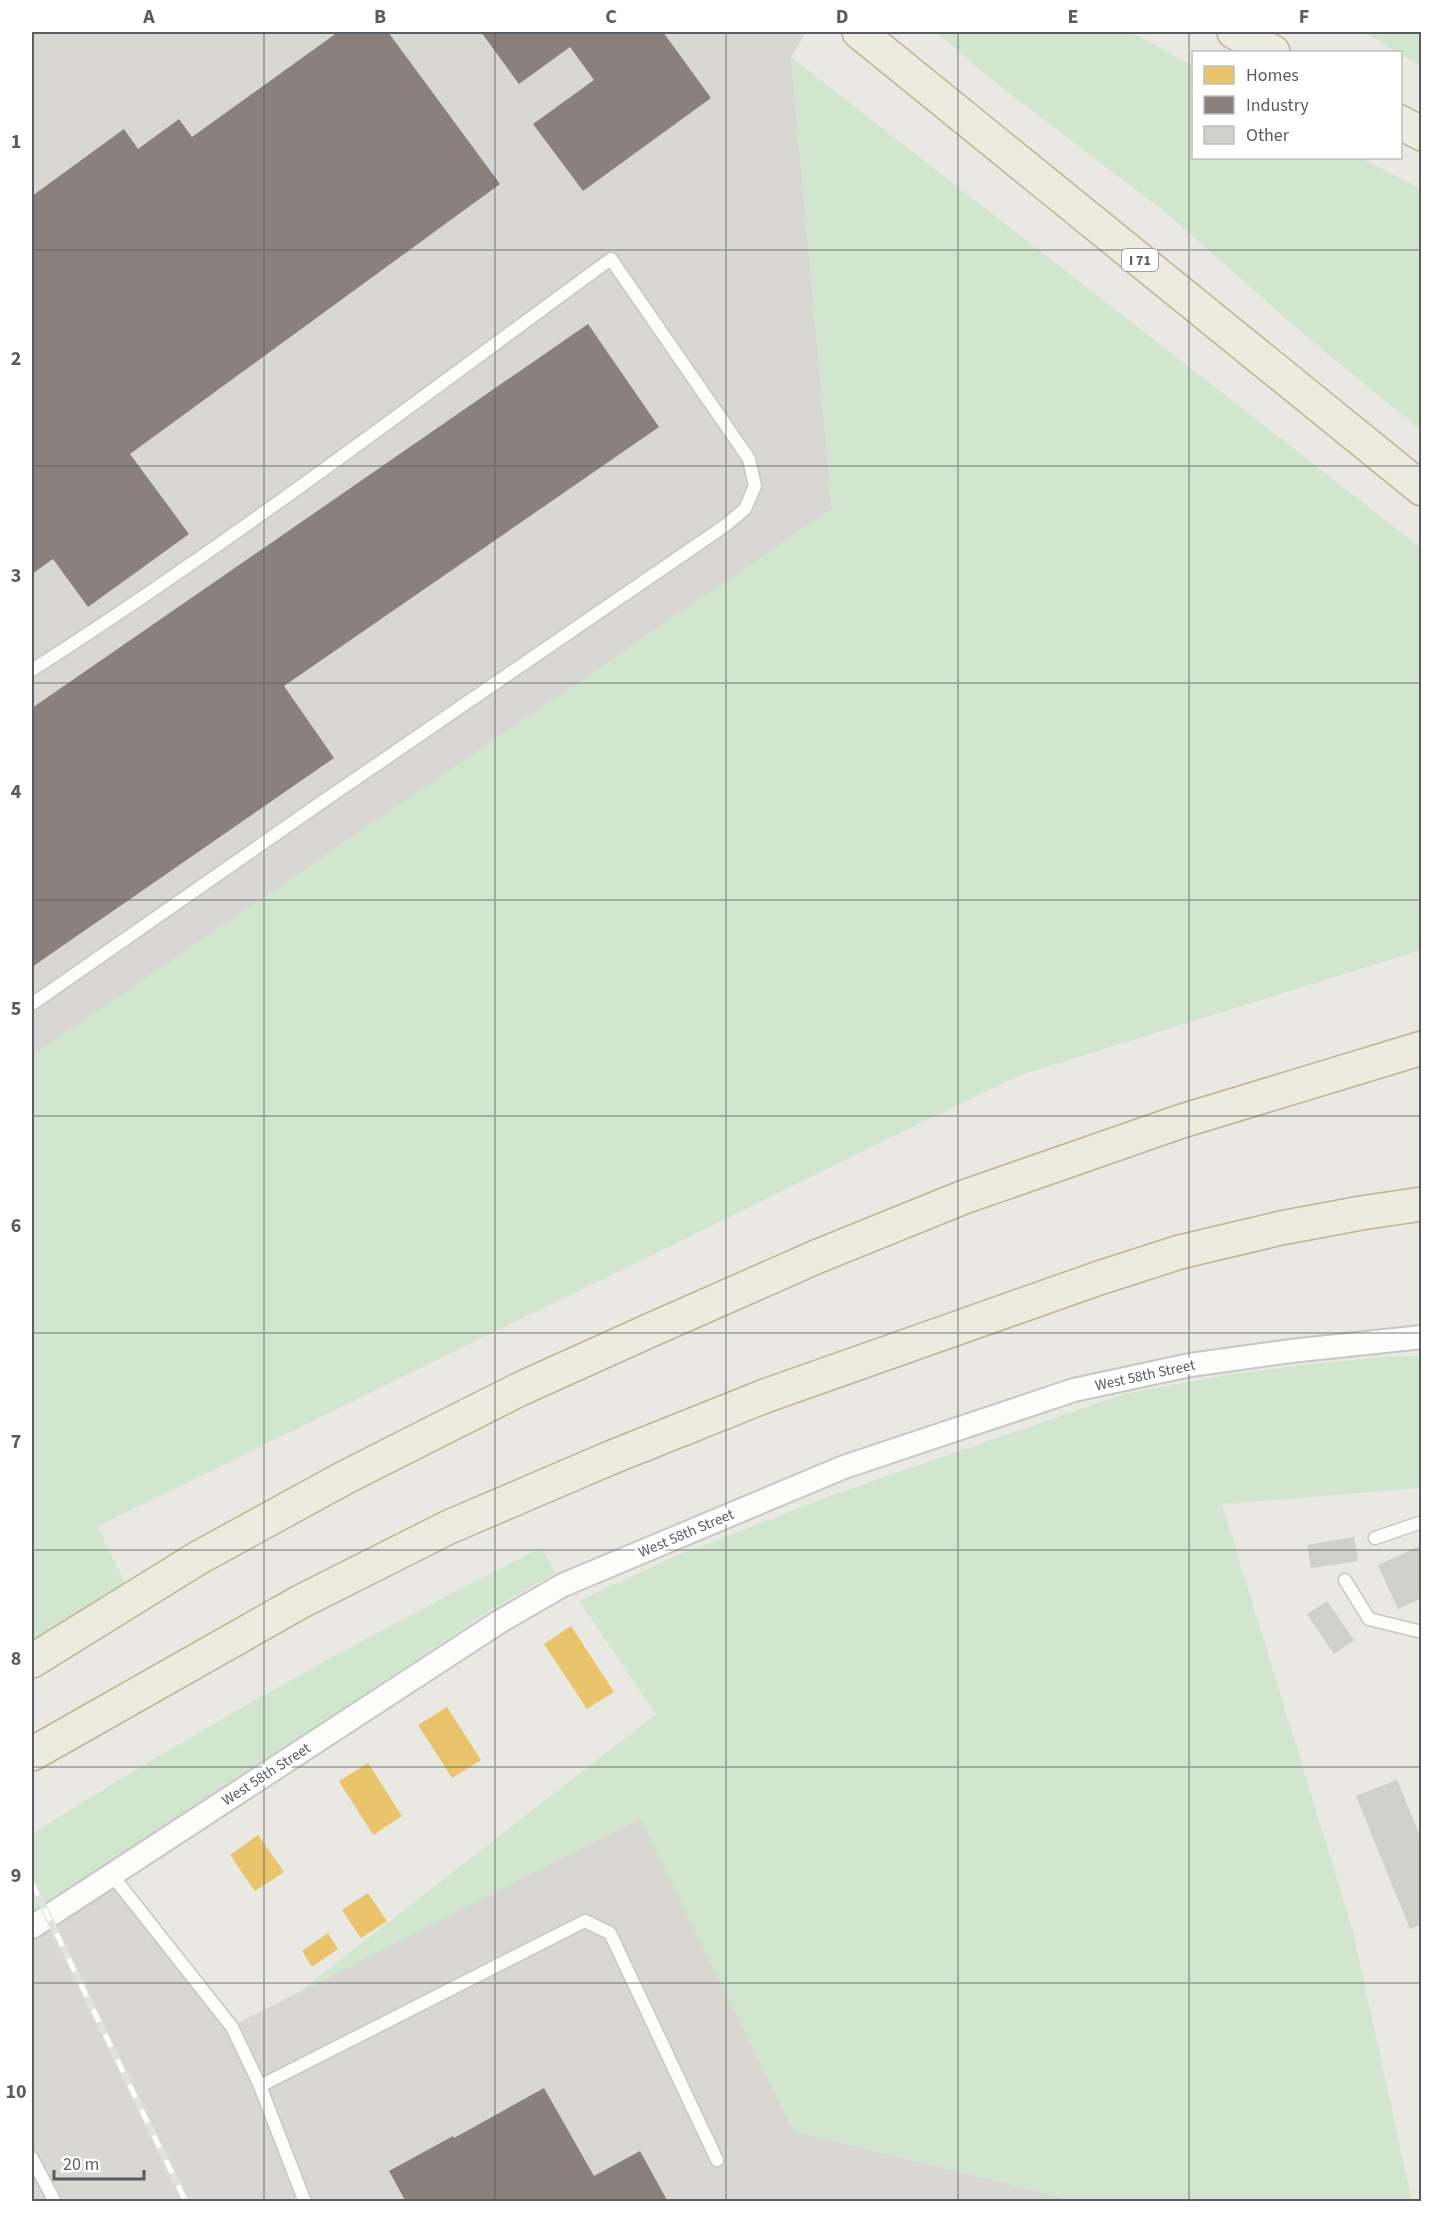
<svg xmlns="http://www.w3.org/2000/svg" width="1453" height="2233" font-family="'Source Sans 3',sans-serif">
<rect width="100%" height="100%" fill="#e9e8e3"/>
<g fill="#d9d7d3">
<path d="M 32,32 L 806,32 L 791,57 L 832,509 L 32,1056 Z"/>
<path d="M 641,1819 L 794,2131 L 1061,2197 L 1063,2201 L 32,2202 L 32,1927 L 112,1875 L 232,2026 Z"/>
</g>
<g fill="#d1e5cf">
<path d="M 936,32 L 1131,32 L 1193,66 L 1194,158 L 1361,158 L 1421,189 L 1421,430 L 1306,336 L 1165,212 L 996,83 Z"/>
<path d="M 1364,32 L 1421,32 L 1421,66 Z"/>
<path d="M 791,57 L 1421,548 L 1421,950 L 1017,1076 L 98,1526 L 132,1599 L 32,1661 L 32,1056 L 832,509 Z"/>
<path d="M 1395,1356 L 1421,1356 L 1421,1488 L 1222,1504 L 1352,1928 L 1412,2201 L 1063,2201 L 1060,2197 L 794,2131 L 640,1819 L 295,1995 L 656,1714 L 579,1601 L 669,1559 L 827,1497 L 1124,1394 L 1233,1374 L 1311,1364 Z"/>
<path d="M 542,1548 L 555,1573 L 489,1611 L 32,1916 L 32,1834 C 196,1730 367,1635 542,1548 Z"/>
</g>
<g fill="#e9c46a">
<path d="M 571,1626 L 614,1692 L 587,1709 L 544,1644 Z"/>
<path d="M 447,1707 L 481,1760 L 452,1778 L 418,1725 Z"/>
<path d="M 368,1763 L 402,1816 L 373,1835 L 339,1781 Z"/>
<path d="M 258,1835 L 284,1872 L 255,1891 L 230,1855 Z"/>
<path d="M 368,1893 L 387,1921 L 361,1938 L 342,1910 Z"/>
<path d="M 328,1933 L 338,1949 L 312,1967 L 302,1951 Z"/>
</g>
<g fill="#8a817c">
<path d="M 338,32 L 388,32 L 500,184 L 130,454 L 189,534 L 88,607 L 53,559 L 32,574 L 32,196 L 124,129 L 138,149 L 179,119 L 192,137 Z"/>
<path d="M 481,32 L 663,32 L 711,98 L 583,191 L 533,124 L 594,80 L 570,47 L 519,84 Z"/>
<path d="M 588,324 L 659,427 L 284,686 L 334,758 L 32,967 L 32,708 Z"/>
<path d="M 544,2088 L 594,2176 L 640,2151 L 668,2202 L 406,2202 L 389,2171 L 453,2136 L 454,2138 Z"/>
</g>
<g fill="#cfcfcc">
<path d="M 1354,1537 L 1358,1561 L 1311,1568 L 1307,1545 Z"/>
<path d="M 1422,1545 L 1422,1598 L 1398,1609 L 1378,1565 Z"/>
<path d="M 1327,1601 L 1354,1640 L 1334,1654 L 1307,1614 Z"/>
<path d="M 1397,1780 L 1422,1841 L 1422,1924 L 1410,1929 L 1356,1796 Z"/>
</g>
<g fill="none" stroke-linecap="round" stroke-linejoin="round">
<defs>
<g id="lane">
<path d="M 32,670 C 231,543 420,398 611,259 L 749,459 L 755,486 L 745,509 L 726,525 L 322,802 L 32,1004"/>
<path d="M 1375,1538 L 1422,1522"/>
<path d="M 1345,1580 L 1369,1619 L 1422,1632"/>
<path d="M 112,1875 L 232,2027 L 260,2086 L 305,2202"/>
<path d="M 260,2086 L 585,1921 L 610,1933 L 717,2160"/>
<path d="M 32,2158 L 55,2202"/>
</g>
<path id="street" d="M 32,1927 L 499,1622 L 563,1585 L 844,1467 L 1074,1390 L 1190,1365 L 1291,1351 L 1422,1337"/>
<g id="highway">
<path d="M 859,32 L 1422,489"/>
<path d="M 1234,32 L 1273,52"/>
<path d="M 1400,122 L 1422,134"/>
<path d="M 32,1661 L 198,1558 L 344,1478 L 520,1389 L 653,1329 L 816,1257 L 964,1197 L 1182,1121 L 1422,1048"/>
<path d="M 32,1754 L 300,1602 L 449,1527 L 610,1458 L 765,1396 L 1099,1278 L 1180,1252 L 1281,1228 L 1361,1213 L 1422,1204"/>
</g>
</defs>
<use href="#lane" stroke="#c6c7c6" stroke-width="15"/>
<use href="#street" stroke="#c6c7c6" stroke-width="26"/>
<use href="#highway" stroke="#beb393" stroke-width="36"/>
<use href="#lane" stroke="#fcfcfb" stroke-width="12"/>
<use href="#street" stroke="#fcfcfb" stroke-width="22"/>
<use href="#highway" stroke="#ecebe0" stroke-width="33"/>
<defs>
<path id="rail" d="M 32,1883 L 186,2202"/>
</defs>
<use href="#rail" stroke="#e1e1e0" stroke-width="7"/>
<use href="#rail" stroke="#fff" stroke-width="4.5" stroke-dasharray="14" stroke-linecap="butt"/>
</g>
<path fill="none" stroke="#595c61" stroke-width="1.5" stroke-opacity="0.55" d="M 264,32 L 264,2202M 495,32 L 495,2202M 726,32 L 726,2202M 958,32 L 958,2202M 1189,32 L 1189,2202M 32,250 L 1422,250M 32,466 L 1422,466M 32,683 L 1422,683M 32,900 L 1422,900M 32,1116 L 1422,1116M 32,1333 L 1422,1333M 32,1550 L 1422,1550M 32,1767 L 1422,1767M 32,1983 L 1422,1983"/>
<g text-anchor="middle" stroke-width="6" stroke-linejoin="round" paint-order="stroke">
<rect fill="#fff" stroke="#8b8d90" stroke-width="1.5" x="1122" y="249" width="36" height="22" rx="4.5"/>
<g font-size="14" font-weight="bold" fill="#595c61">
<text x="1140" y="265">I 71</text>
</g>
<g font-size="15" fill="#595c61" stroke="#fff">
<text transform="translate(1145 1375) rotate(-12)" y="5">West 58th Street</text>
<text transform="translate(686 1533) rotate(-23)" y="5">West 58th Street</text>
<text transform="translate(266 1774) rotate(-33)" y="5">West 58th Street</text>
</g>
</g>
<rect width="1453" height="2233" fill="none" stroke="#ffffff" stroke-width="66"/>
<rect x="1192" y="51" width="210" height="108" fill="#ffffff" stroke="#bdbec0" stroke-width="1.5"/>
<rect x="1204" y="66" width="30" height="18" fill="#e9c46a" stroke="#bdbec0" stroke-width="1.5"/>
<text x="1246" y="81" font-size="18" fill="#595c61">Homes</text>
<rect x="1204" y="96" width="30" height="18" fill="#8a817c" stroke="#bdbec0" stroke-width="1.5"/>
<text x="1246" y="111" font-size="18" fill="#595c61">Industry</text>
<rect x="1204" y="126" width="30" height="18" fill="#cfcfcc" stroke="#bdbec0" stroke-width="1.5"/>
<text x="1246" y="141" font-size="18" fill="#595c61">Other</text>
<path d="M54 2170v9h90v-9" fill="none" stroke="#595c61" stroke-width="3"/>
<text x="63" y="2170" font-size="18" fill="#595c61" stroke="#ffffff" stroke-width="4.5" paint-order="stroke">20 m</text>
<rect x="33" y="33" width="1387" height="2167" fill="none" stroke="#595c61" stroke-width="2"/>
<g font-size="20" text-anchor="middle" font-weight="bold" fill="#595c61">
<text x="149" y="23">A</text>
<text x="380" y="23">B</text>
<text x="611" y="23">C</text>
<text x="842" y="23">D</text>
<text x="1073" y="23">E</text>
<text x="1304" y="23">F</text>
<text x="16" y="148">1</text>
<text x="16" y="365">2</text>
<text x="16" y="582">3</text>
<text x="16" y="798">4</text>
<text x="16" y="1015">5</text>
<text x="16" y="1232">6</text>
<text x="16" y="1448">7</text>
<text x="16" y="1665">8</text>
<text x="16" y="1882">9</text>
<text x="16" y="2098">10</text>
</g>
</svg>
